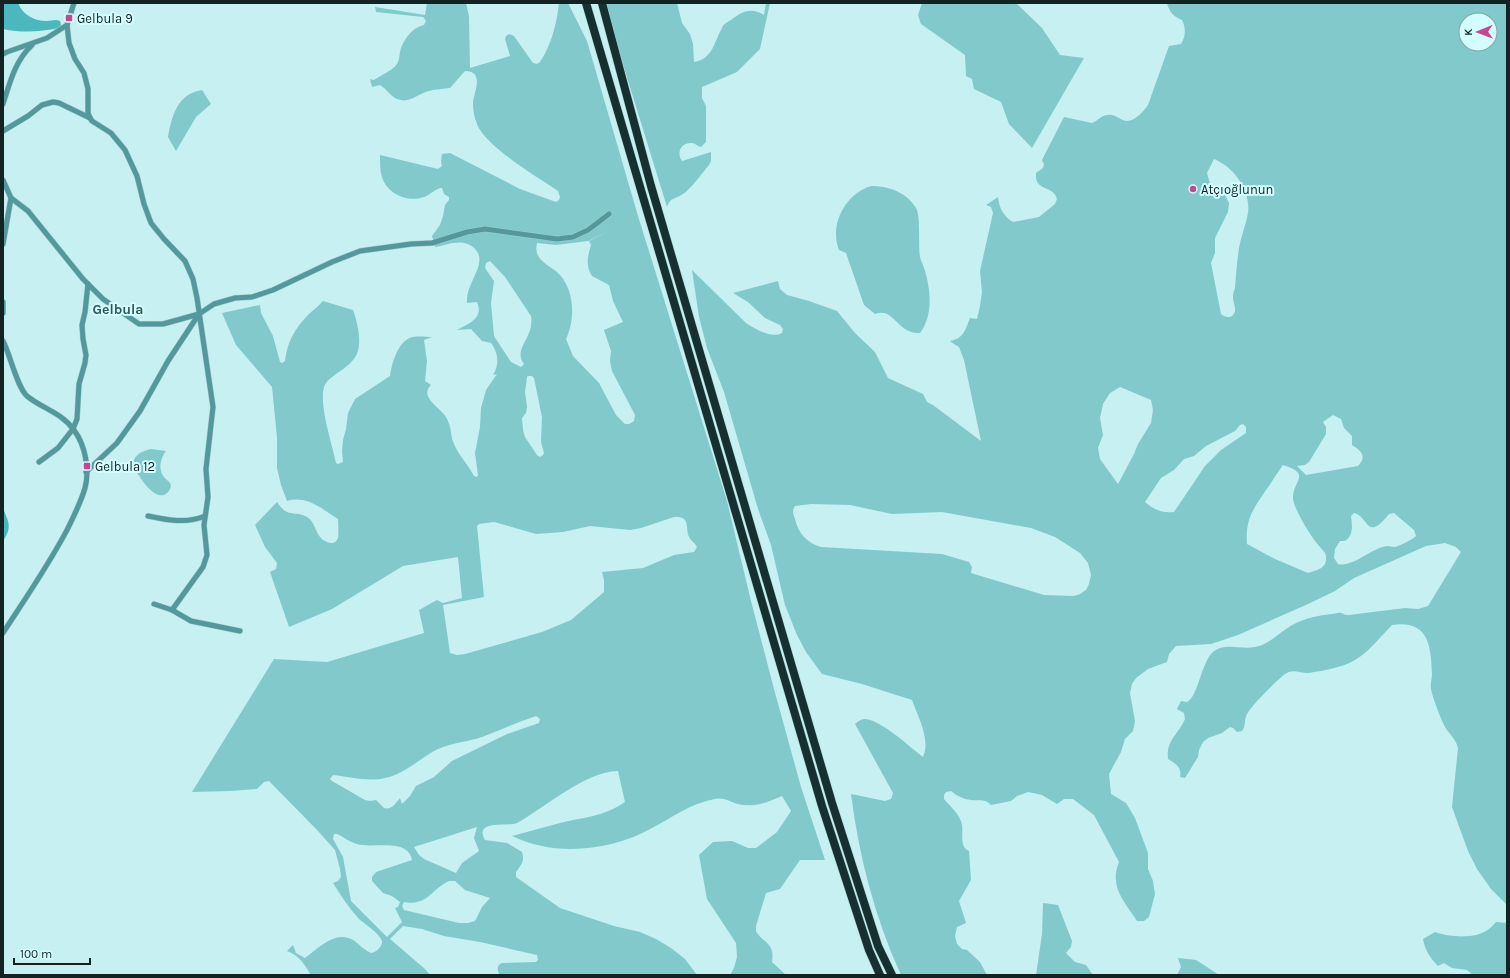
<svg xmlns="http://www.w3.org/2000/svg" width="1510" height="978" font-family="Karla,sans-serif">
<rect width="100%" height="100%" fill="#c6f0f2"/>
<g fill="#82c9cc" fill-rule="evenodd">
<path d="M 427,3 L 466,3 L 469,16 L 470,68 L 510,56 L 505,39 L 506,36 L 509,34 L 514,36 L 533,63 L 537,64 L 540,62 C 551,46 557,23 559,3 L 568,3 L 587,41 L 638,216 L 727,501 L 751,601 L 774,689 L 801,787 L 825,860 L 800,860 L 780,889 L 766,893 L 756,926 L 756,931 C 763,944 775,941 772,962 L 786,975 L 730,975 L 734,968 L 737,957 L 736,943 L 707,899 L 699,855 L 713,842 L 732,841 L 748,848 L 756,848 L 777,832 L 791,811 L 782,796 C 769,802 753,808 738,804 C 730,802 724,797 715,799 C 691,803 673,817 652,828 C 611,851 555,857 512,836 C 528,832 544,827 560,823 C 584,817 603,817 625,802 L 618,771 C 584,772 546,807 517,823 C 509,827 473,819 485,840 L 507,843 L 522,852 C 525,861 521,865 516,872 L 516,877 L 560,908 L 614,926 L 640,932 L 656,939 L 671,948 L 685,959 L 697,975 L 503,975 L 499,974 C 497,969 497,965 502,963 L 536,962 L 538,960 L 537,955 L 480,942 L 444,936 L 422,929 L 403,926 L 390,939 L 425,969 L 430,975 L 311,975 C 304,964 300,956 287,951 L 293,945 L 296,953 L 305,958 C 319,948 335,930 353,940 C 359,944 364,950 371,953 C 375,953 383,946 382,941 C 380,934 365,924 359,919 C 349,908 341,896 333,883 L 338,881 L 341,877 L 340,869 L 335,850 L 318,831 L 269,781 L 264,782 L 257,789 L 231,791 L 192,792 L 274,659 L 327,662 L 424,633 L 419,610 L 437,600 L 443,603 L 462,598 L 458,557 L 403,566 L 332,609 L 289,627 L 270,572 L 276,569 L 277,563 L 265,547 L 255,525 L 277,502 C 288,519 295,510 307,517 C 315,522 315,531 320,537 C 324,542 335,547 338,538 C 339,532 338,525 338,519 C 322,509 307,495 287,501 L 281,485 L 277,468 L 277,437 L 272,387 L 236,345 L 222,313 L 260,305 L 261,313 L 273,336 L 280,362 L 282,363 L 285,361 C 287,342 295,328 309,314 C 313,310 319,306 323,301 L 353,310 C 358,324 364,348 353,360 C 348,366 342,370 336,374 C 331,378 326,381 324,387 C 319,406 332,443 336,463 L 338,464 L 343,462 L 342,451 L 343,440 L 346,429 L 348,413 L 355,399 L 390,376 C 392,363 398,340 413,337 C 419,336 426,337 432,337 L 424,340 L 427,361 L 425,381 L 431,385 C 428,388 426,392 428,396 C 431,404 442,410 446,417 C 452,427 450,435 454,444 C 459,456 468,464 474,476 L 477,477 L 478,475 L 475,453 L 480,427 L 481,408 L 486,390 L 497,374 L 493,375 C 500,364 498,352 491,343 L 482,341 L 471,329 L 457,330 C 469,324 484,318 477,302 L 467,303 C 465,284 488,264 476,250 C 466,237 449,244 435,247 L 432,236 L 440,225 L 443,216 L 445,205 L 449,200 L 449,197 L 444,194 L 442,188 L 440,188 C 434,190 430,195 424,197 C 408,203 387,194 382,177 C 380,171 380,162 380,155 L 438,169 L 442,166 L 441,161 L 442,154 L 450,153 L 520,189 L 556,202 L 559,200 L 560,197 L 558,191 C 536,176 486,147 477,124 C 474,117 473,110 473,103 C 474,92 485,71 465,71 L 450,88 C 443,89 436,89 429,91 C 417,94 410,104 397,99 C 390,96 387,89 380,85 L 372,87 L 370,79 L 374,80 C 381,75 392,71 397,64 C 400,59 399,54 401,48 C 405,38 413,27 424,25 L 426,21 L 423,17 L 376,12 L 375,7 L 425,15 ZM 611,230 L 589,241 L 591,245 C 588,255 585,266 592,276 L 609,285 L 613,301 L 623,322 L 604,330 L 611,351 L 610,361 L 612,371 L 635,415 L 634,421 L 629,424 L 625,424 L 616,415 L 599,383 L 573,356 L 566,339 C 575,320 575,292 560,275 C 550,264 533,262 537,243 L 556,245 L 588,241 ZM 490,261 L 505,277 L 531,316 C 535,338 512,348 524,364 L 521,367 L 511,362 L 494,336 L 491,303 L 494,281 L 485,268 L 486,263 ZM 528,376 L 532,376 L 534,378 L 542,417 L 541,442 L 544,453 L 543,455 L 540,457 L 537,455 L 525,437 L 523,430 L 522,418 L 526,413 L 527,407 L 525,392 L 527,377 ZM 674,517 C 691,516 685,527 689,537 C 691,541 695,543 697,547 L 694,552 L 674,555 L 643,568 L 602,572 L 604,580 L 604,592 L 571,620 L 542,632 L 465,654 L 457,655 L 450,653 L 443,605 L 484,597 L 477,526 L 479,524 L 494,522 L 536,534 L 563,532 L 590,526 L 630,530 L 641,528 ZM 536,716 L 540,719 L 539,723 L 507,734 L 452,761 L 434,777 L 416,786 L 410,796 L 402,804 L 400,798 C 395,804 392,810 384,808 L 376,800 L 370,801 L 365,800 L 332,781 L 330,779 L 333,775 C 350,777 369,782 385,778 C 405,774 420,758 438,749 C 454,742 467,742 482,737 C 500,730 518,722 536,716 ZM 477,827 L 474,838 L 479,851 L 462,863 L 456,873 L 424,859 L 419,855 L 414,847 ZM 334,834 L 337,834 C 344,837 349,842 357,844 C 372,849 408,837 412,860 L 376,872 L 372,877 L 372,881 L 383,893 L 392,896 L 400,902 L 398,907 L 395,908 L 402,922 L 387,937 L 351,901 L 343,857 L 333,839 ZM 449,881 L 455,881 L 465,890 L 490,898 L 482,907 L 475,921 L 468,923 L 459,923 L 404,910 L 402,906 L 404,902 C 428,906 430,890 449,881 Z"/>
<path d="M 604,3 L 677,3 L 682,23 L 690,34 L 693,44 L 694,62 C 713,59 714,42 722,28 C 723,24 728,22 731,20 C 742,11 751,7 764,15 L 766,3 L 770,3 L 760,49 L 737,72 L 702,87 L 702,98 L 706,106 L 706,142 L 701,147 C 697,146 695,143 692,143 C 681,142 676,153 682,161 L 711,152 L 711,161 L 709,165 C 703,172 690,190 683,194 C 676,199 670,197 667,207 Z"/>
<path d="M 922,3 L 1016,3 L 1042,28 L 1060,55 L 1084,58 L 1032,148 L 1009,124 L 1001,102 L 974,89 L 972,79 L 966,76 L 965,55 L 921,24 L 918,15 Z"/>
<path d="M 1167,3 L 1507,3 L 1507,905 L 1491,889 L 1477,869 L 1468,851 L 1452,807 L 1458,748 C 1456,739 1449,734 1445,727 C 1441,719 1433,699 1431,689 C 1430,685 1432,679 1432,674 C 1431,644 1428,620 1392,625 C 1382,635 1372,648 1361,656 C 1347,667 1326,670 1309,673 C 1301,674 1294,668 1285,674 C 1277,680 1252,705 1247,714 C 1244,719 1246,726 1242,731 L 1237,732 L 1233,728 L 1230,727 L 1222,733 L 1208,738 L 1203,742 L 1199,750 L 1198,757 L 1185,778 L 1180,777 C 1182,767 1176,764 1168,759 C 1166,740 1178,735 1185,719 L 1184,713 L 1177,709 L 1181,701 L 1187,702 C 1198,697 1201,663 1213,652 C 1225,642 1241,650 1255,647 C 1268,645 1275,636 1286,629 C 1300,619 1315,616 1332,614 C 1334,614 1339,612 1341,613 C 1344,614 1345,615 1349,615 L 1405,608 L 1418,609 L 1428,606 L 1461,552 L 1456,547 L 1445,543 L 1426,546 L 1354,578 L 1335,591 L 1308,604 L 1238,635 L 1211,644 L 1176,646 L 1169,654 L 1167,662 L 1148,669 L 1136,678 L 1132,684 L 1130,693 L 1135,721 L 1133,731 L 1125,739 L 1121,752 L 1109,774 L 1111,794 L 1126,803 L 1135,818 L 1148,853 L 1148,869 L 1153,881 L 1155,894 L 1149,917 L 1144,921 L 1137,921 C 1124,901 1109,887 1119,862 L 1094,815 L 1073,799 L 1064,799 L 1057,804 L 1042,795 L 1028,792 L 1017,796 L 1011,801 L 991,805 C 985,798 979,801 971,800 C 963,799 957,796 951,791 L 946,792 L 944,795 L 944,799 C 949,805 957,812 960,819 C 966,830 957,845 969,851 L 971,880 L 959,901 L 966,923 L 957,927 L 955,936 L 957,944 L 962,949 L 967,950 L 980,962 L 987,975 L 901,975 C 875,918 859,857 851,794 L 885,801 L 891,799 L 893,793 L 855,724 C 858,721 861,719 866,719 C 882,721 910,747 923,757 C 931,740 918,717 912,700 L 862,684 L 822,674 L 806,652 L 797,635 L 785,605 L 771,545 L 758,509 L 724,392 L 707,348 L 699,317 L 692,270 L 746,323 C 755,329 772,339 782,333 L 783,329 L 780,325 L 765,318 L 748,302 L 733,293 L 778,281 L 780,289 L 787,295 L 809,301 L 837,311 L 855,333 L 875,352 L 888,378 L 923,394 L 927,402 L 933,405 L 981,441 L 964,360 L 959,347 L 954,344 L 950,341 C 964,339 966,328 970,318 L 977,319 L 980,306 L 982,292 L 980,271 L 993,213 L 991,207 L 986,205 L 998,197 C 999,208 1004,217 1013,222 L 1039,217 L 1055,204 L 1057,199 C 1054,185 1034,192 1036,173 L 1043,168 L 1044,164 L 1042,160 L 1064,117 L 1092,123 C 1098,121 1101,115 1108,115 C 1115,114 1117,118 1123,120 C 1132,125 1144,111 1148,105 L 1169,46 L 1181,44 C 1186,36 1186,28 1182,20 C 1174,17 1169,12 1167,3 ZM 1466,20 L 1490,20 L 1490,44 L 1466,44 ZM 1214,159 C 1234,167 1251,191 1248,213 C 1246,225 1241,236 1239,248 C 1237,261 1236,275 1235,288 C 1230,300 1236,304 1235,311 C 1233,319 1226,318 1221,314 L 1211,263 L 1215,253 L 1215,238 L 1228,212 L 1229,203 L 1225,195 L 1211,187 L 1207,173 ZM 1120,387 L 1151,400 L 1153,410 L 1151,423 L 1138,444 L 1134,454 L 1118,484 L 1100,459 L 1098,448 L 1103,435 L 1100,418 L 1103,404 L 1110,393 ZM 1333,415 L 1341,419 L 1344,428 L 1352,436 L 1352,445 C 1360,450 1368,456 1358,466 L 1306,475 L 1297,466 L 1305,465 L 1309,462 L 1326,434 L 1326,427 L 1323,422 ZM 1243,424 L 1246,427 L 1246,433 L 1221,450 L 1205,466 L 1174,512 C 1162,513 1154,510 1145,502 L 1161,478 L 1174,470 L 1184,459 L 1194,456 L 1206,446 L 1235,431 L 1240,425 ZM 1283,465 C 1317,475 1285,484 1295,506 C 1300,518 1307,530 1315,541 C 1318,545 1322,549 1325,553 C 1326,555 1326,557 1326,559 C 1326,569 1316,570 1308,573 L 1275,559 L 1247,544 C 1245,520 1253,509 1266,490 C 1272,482 1277,473 1283,465 ZM 811,504 L 850,505 L 892,514 L 942,512 L 1031,528 L 1055,537 L 1080,553 L 1088,563 L 1091,575 L 1089,584 L 1086,590 L 1080,594 L 1074,596 L 1044,595 L 971,573 L 972,567 L 969,562 L 942,554 L 821,547 C 807,543 798,533 795,519 C 793,514 792,510 795,506 ZM 1354,513 C 1369,516 1366,543 1389,514 L 1394,513 L 1414,530 L 1416,536 C 1413,539 1398,547 1394,547 C 1392,547 1390,546 1388,546 C 1372,547 1353,568 1338,564 L 1334,558 L 1335,549 L 1340,541 L 1345,541 C 1354,535 1352,525 1351,516 Z"/>
<path d="M 202,90 L 211,104 L 196,117 L 176,151 L 168,137 C 172,116 177,94 202,90 Z"/>
<path d="M 871,186 C 889,186 906,192 916,208 C 921,216 918,245 920,257 C 921,262 924,266 925,271 C 931,291 933,316 920,333 C 897,335 895,307 875,314 L 864,305 L 846,253 L 839,250 C 829,225 845,194 871,186 Z"/>
<path d="M 151,449 L 166,451 C 160,459 158,469 164,477 C 165,479 169,481 170,483 C 172,486 170,490 168,492 C 159,503 144,484 140,477 C 138,474 136,472 135,469 C 129,457 142,451 151,449 Z"/>
<path d="M 1043,903 L 1058,905 L 1072,941 L 1071,947 L 1066,953 L 1075,962 L 1086,965 L 1093,975 L 1036,975 L 1042,934 Z"/>
<path d="M 1496,922 L 1507,923 L 1507,975 L 1473,975 L 1467,970 L 1452,968 L 1444,963 L 1438,966 C 1430,958 1425,950 1423,939 L 1435,932 C 1449,937 1473,939 1486,931 C 1490,929 1493,925 1496,922 Z"/>
<path d="M 1178,958 L 1196,960 L 1219,975 L 1177,975 L 1181,967 Z"/>
</g>
<g fill="#4ab8bc">
<path d="M 3,3 L 18,3 C 23,15 34,21 47,21 C 52,21 55,19 60,21 L 61,25 L 59,28 C 40,32 22,33 3,29 Z"/>
<path d="M 3,508 C 8,521 13,527 3,541 Z"/>
</g>
<g fill="none" stroke-linecap="round" stroke-linejoin="round">
<defs>
<g id="minor">
<path d="M 74,3 L 67,25 L 69,43 L 75,59 L 84,73 L 88,89 L 88,113 L 90,118 L 92,121 L 111,133 L 125,150 L 137,176 L 144,204 L 151,223 L 164,239 L 185,261 L 193,279 L 197,298 L 213,407 L 206,469 L 208,497 L 204,525 L 207,555 L 203,567 L 172,610"/>
<path d="M 3,54 L 7,52 L 47,38 L 67,25"/>
<path d="M 3,104 C 10,82 15,61 32,45"/>
<path d="M 3,131 L 28,116 L 42,105 L 53,102 L 59,103 L 90,118"/>
<path d="M 3,180 L 11,198 L 3,244"/>
<path d="M 11,198 L 28,211 L 83,279 L 103,299 L 139,324 L 163,324 L 199,314 L 214,304 L 235,298 L 252,297 L 273,290 L 332,262 L 360,251 L 411,244 L 432,243 L 467,232 L 485,229 L 557,239 L 573,237 L 588,230 L 609,214"/>
<path d="M 3,302 L 3,313"/>
<path d="M 3,341 C 10,354 17,387 27,396 C 41,408 61,412 74,430 C 85,445 90,469 85,488 C 81,502 74,516 67,530 C 48,566 25,599 3,633"/>
<path d="M 39,462 L 58,448 L 73,429 L 77,419 L 79,384 L 85,363 L 86,355 L 83,339 L 82,325 L 85,312 L 88,284"/>
<path d="M 86,472 L 117,443 L 140,411 L 168,361 L 199,314"/>
<path d="M 148,516 C 167,520 186,524 205,516"/>
<path d="M 154,604 L 172,610 L 191,621 L 240,631"/>
</g>
<g id="highway">
<path d="M 586,3 L 822,806 L 869,950 L 880,975"/>
<path d="M 602,3 L 651,186 L 832,803 L 878,946 L 892,975"/>
</g>
</defs>
<use href="#minor" stroke="#a6cbcd" stroke-width="6"/>
<use href="#highway" stroke="#a6cbcd" stroke-width="9"/>
<use href="#minor" stroke="#53999c" stroke-width="5"/>
<use href="#highway" stroke="#163031" stroke-width="8"/>
</g>
<g fill="#c8468f" stroke="#d3fdff" stroke-width="1.5">
<rect x="65" y="14" width="8" height="8" rx="2"/>
<circle cx="1193" cy="189" r="4"/>
<rect x="83" y="462" width="8" height="8" rx="2"/>
</g>
<g text-anchor="middle" stroke-width="4" stroke-linejoin="round" paint-order="stroke">
<g font-size="13" fill="#132324" stroke="#d3fdff" text-anchor="start">
<text x="77" y="23">Gelbula 9</text>
<text x="1201" y="194">Atçıoğlunun</text>
<text x="95" y="471">Gelbula 12</text>
</g>
<g font-size="14" font-weight="bold" fill="#315758" stroke="#d3fdff">
<text x="118" y="314">Gelbula</text>
</g>
</g>
<rect width="1510" height="978" fill="none" stroke="#132324" stroke-width="8"/>
<g transform="translate(1478 32) rotate(269)"><circle r="19" fill="#d3fdff" stroke="#86a6a7"/>
<path d="M0-3L7 15L0 10L-7 15Z" fill="#c8468f"/>
<text y="-6" font-size="11" font-weight="bold" text-anchor="middle" fill="#132324">K</text>
</g>
<path d="M14 958v6h76v-6" fill="none" stroke="#132324" stroke-width="2"/>
<text x="20" y="958" font-size="12" fill="#132324" stroke="#d3fdff" stroke-width="3" paint-order="stroke">100 m</text>
</svg>
